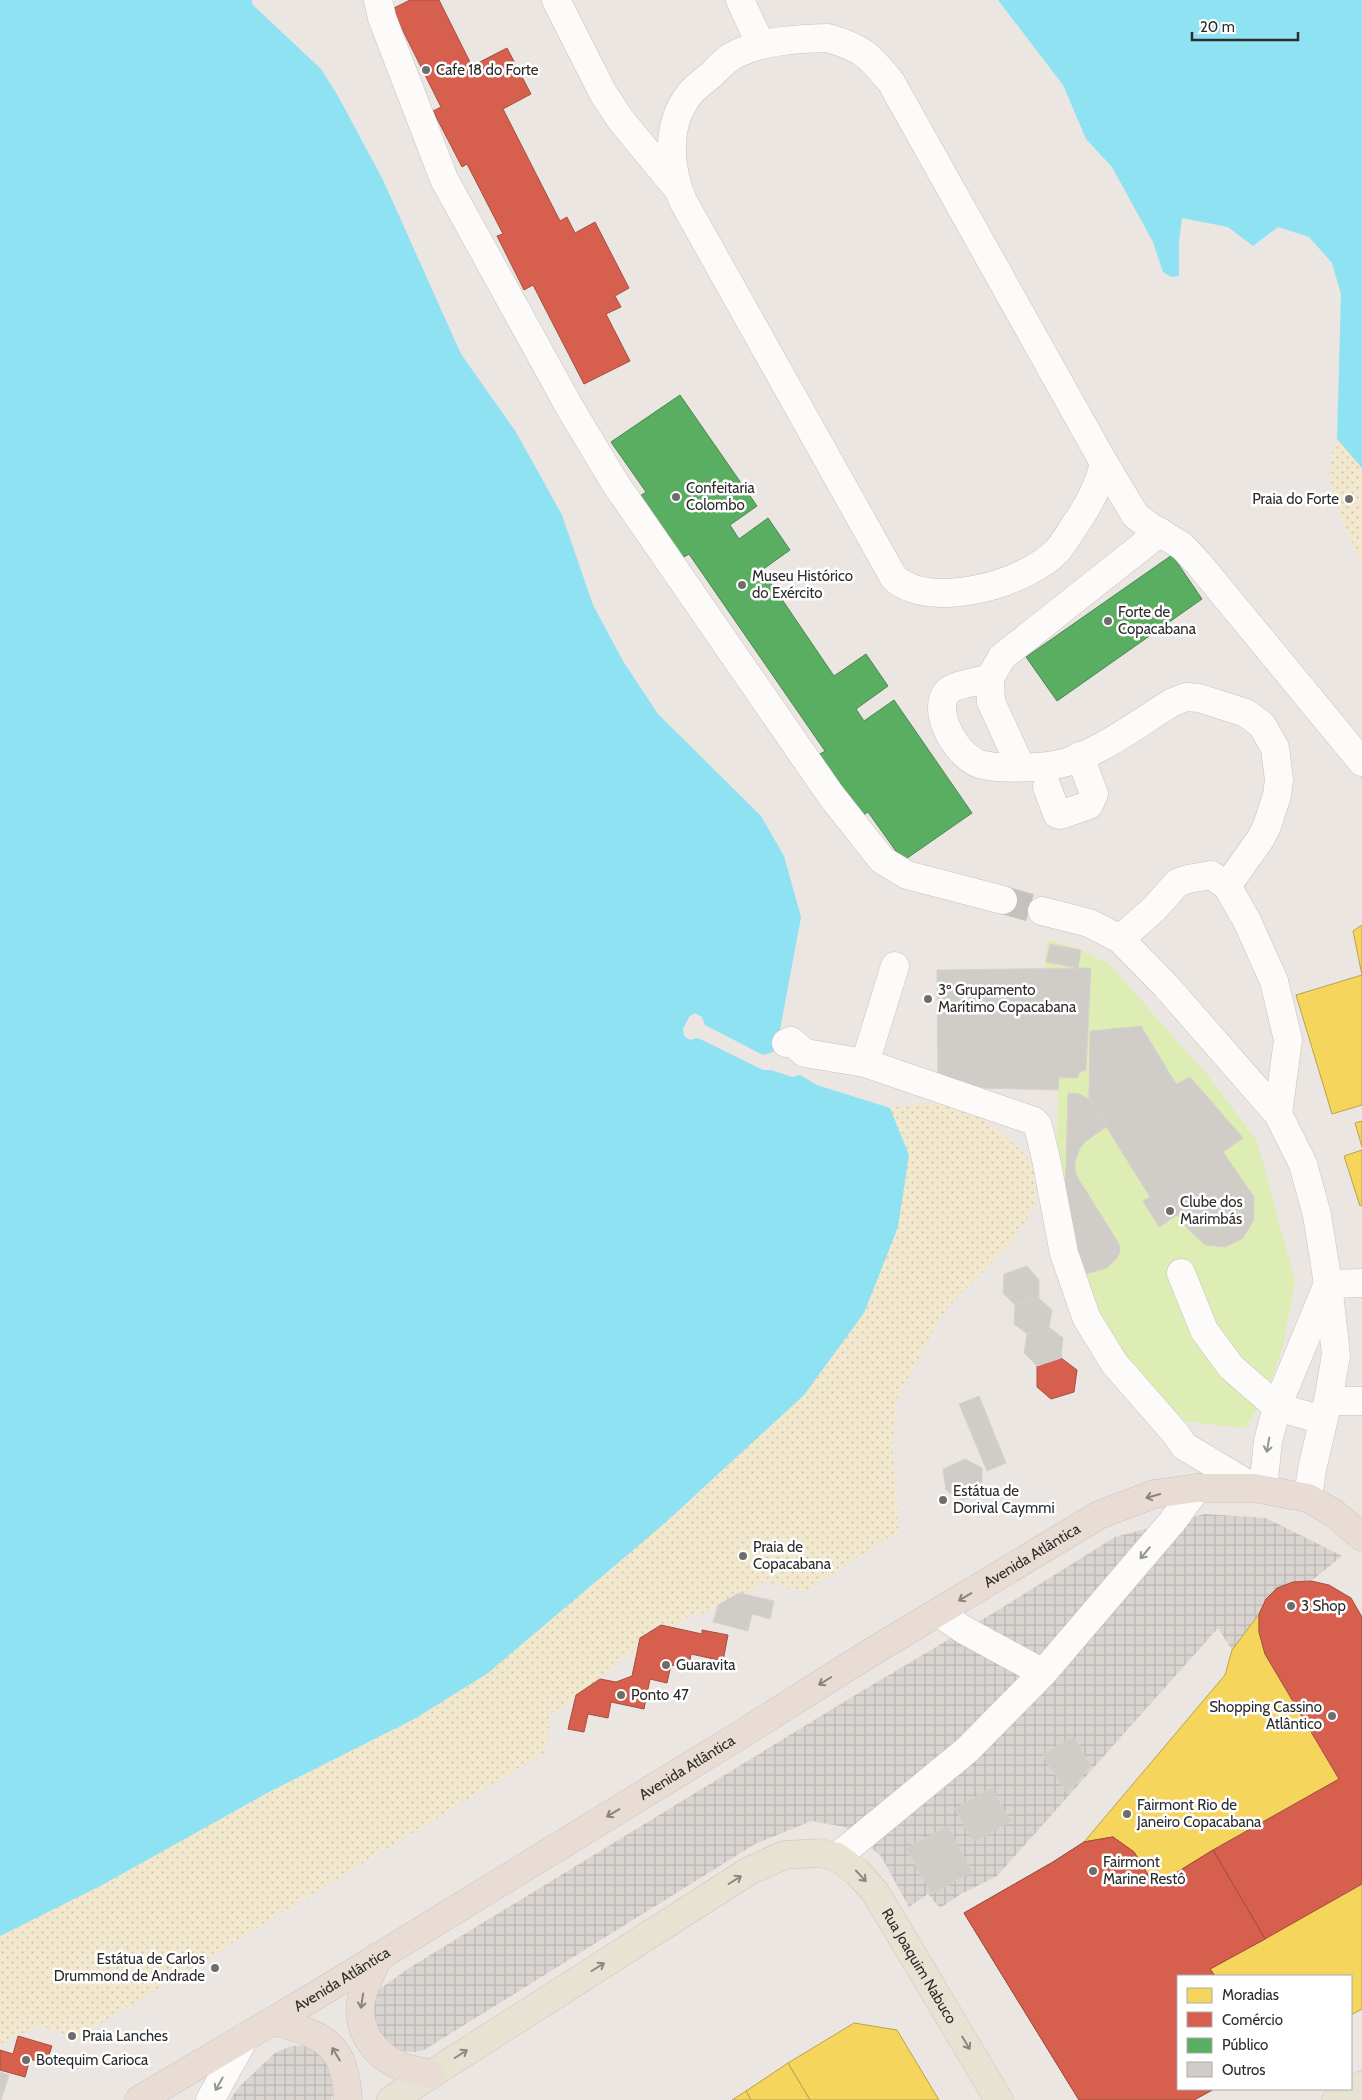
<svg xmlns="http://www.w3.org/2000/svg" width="1362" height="2100" font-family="Cabin,sans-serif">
<defs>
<pattern id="sand-dots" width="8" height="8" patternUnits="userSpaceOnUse" patternTransform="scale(1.25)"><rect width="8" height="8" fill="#f1e8ce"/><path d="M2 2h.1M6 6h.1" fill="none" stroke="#cfc7b1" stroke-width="1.8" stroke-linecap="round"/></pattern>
<pattern id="plaza-grid" width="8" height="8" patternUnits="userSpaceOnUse" patternTransform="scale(1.25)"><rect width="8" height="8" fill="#d9d4d0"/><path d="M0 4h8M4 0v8" fill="none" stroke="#bab6b3"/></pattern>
</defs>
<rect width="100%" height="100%" fill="#ebe6e1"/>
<g fill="url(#sand-dots)">
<path d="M 1337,439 L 1362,468 L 1362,564 L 1342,520 L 1329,477 L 1331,457 Z"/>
<path d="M 925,1103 L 965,1109 L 989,1123 L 1017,1146 L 1037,1168 L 1039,1191 L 1029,1216 L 1012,1242 L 947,1308 L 931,1335 L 897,1400 L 892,1441 L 899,1531 L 804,1592 L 765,1581 L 725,1606 L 691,1616 L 655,1636 L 608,1670 L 594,1688 L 551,1713 L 545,1752 L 77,2038 L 38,2025 L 0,2044 L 0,1936 L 102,1885 L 267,1793 L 416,1718 L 487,1673 L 571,1601 L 909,1155 L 890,1108 Z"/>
</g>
<path fill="#ddedb4" d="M 1047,940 L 1079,949 L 1109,964 L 1209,1077 L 1257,1141 L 1295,1281 L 1283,1345 L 1267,1393 L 1245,1428 L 1182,1421 L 1152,1393 L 1099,1323 L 1073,1252 L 1056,1160 L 1059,1077 L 1079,1074 L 1086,1070 L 1091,969 L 1044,969 Z"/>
<g fill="url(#plaza-grid)">
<path d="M 1205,1514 L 1266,1518 L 1342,1556 L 1311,1581 L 1293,1582 L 1277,1588 L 1266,1599 L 1259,1614 L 1232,1650 L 1218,1628 L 997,1876 L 961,1894 L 940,1908 L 928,1894 L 909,1907 L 881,1856 L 845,1827 L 811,1821 L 755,1844 L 424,2050 L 414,2052 L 400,2051 L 383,2041 L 373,2020 L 372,2007 L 377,1991 L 409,1968 L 857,1694 L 995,1612 L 1115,1537 Z"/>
<path d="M 291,2046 L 303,2046 L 314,2050 L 327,2060 L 335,2091 L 331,2100 L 230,2100 L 239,2087 L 275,2053 Z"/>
</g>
<g fill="#8fe2f2">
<path d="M 0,0 L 252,0 L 252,4 L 321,69 L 338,96 L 383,180 L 461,354 L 516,432 L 562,515 L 593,605 L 623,661 L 658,714 L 761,816 L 784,856 L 801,917 L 776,1051 L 771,1070 L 792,1077 L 800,1075 L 817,1085 L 890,1108 L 909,1155 L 898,1227 L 864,1313 L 804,1395 L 665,1523 L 488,1673 L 416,1718 L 267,1793 L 102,1885 L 0,1936 Z"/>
<path d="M 998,0 L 1362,0 L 1362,468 L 1337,439 L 1341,294 L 1332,263 L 1309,237 L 1278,227 L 1253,246 L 1228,227 L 1182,218 L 1179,241 L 1179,276 L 1171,277 L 1163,272 L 1153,242 L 1112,167 L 1086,139 L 1063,85 Z"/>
</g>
<path fill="#ebe6e1" d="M 695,1013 L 702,1017 L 705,1025 L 763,1055 L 776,1051 L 771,1070 L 763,1070 L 698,1038 L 690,1040 L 684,1036 L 683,1029 L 689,1017 Z"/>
<g fill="#f6d55c" stroke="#b9a24e">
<path d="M 1362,925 L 1362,975 L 1353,931 Z"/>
<path d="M 1362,975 L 1362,1105 L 1332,1114 L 1296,995 Z"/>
<path d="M 1362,1121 L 1362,1147 L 1355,1123 Z"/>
<path d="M 1362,1150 L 1362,1205 L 1360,1206 L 1344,1156 Z"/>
<path d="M 1259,1614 L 1259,1632 L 1265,1654 L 1339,1779 L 1213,1850 L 1155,1886 L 1134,1852 L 1113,1837 L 1084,1842 L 1225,1675 L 1232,1650 Z"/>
<path d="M 1362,1884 L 1362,2009 L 1351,2015 L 1351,1976 L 1215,1976 L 1210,1969 Z"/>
<path d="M 854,2023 L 897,2030 L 939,2100 L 810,2100 L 788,2063 Z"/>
<path d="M 788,2063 L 810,2100 L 751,2100 L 746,2091 Z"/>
<path d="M 746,2091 L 751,2100 L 732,2100 Z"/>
</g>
<g fill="#d6604d" stroke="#a35043">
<path d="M 410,0 L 439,0 L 472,66 L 507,48 L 531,94 L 503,109 L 560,221 L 567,217 L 575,233 L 595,222 L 629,288 L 615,296 L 621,307 L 606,314 L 630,361 L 584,384 L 533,285 L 524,290 L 497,236 L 503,234 L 467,164 L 462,167 L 433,111 L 441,107 L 392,9 Z"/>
<path d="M 1061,1358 L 1077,1370 L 1074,1392 L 1051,1399 L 1037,1387 L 1037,1366 Z"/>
<path d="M 1311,1581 L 1329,1585 L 1351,1598 L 1362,1617 L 1362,1884 L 1265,1939 L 1213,1850 L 1339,1779 L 1265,1654 L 1259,1632 L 1259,1614 L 1266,1599 L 1277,1588 L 1293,1582 Z"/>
<path d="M 661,1625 L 702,1634 L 702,1630 L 728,1635 L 723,1661 L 691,1654 L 689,1668 L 671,1665 L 667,1683 L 650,1679 L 644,1709 L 611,1702 L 608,1718 L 588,1714 L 584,1732 L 568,1729 L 576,1695 L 600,1679 L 616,1682 L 632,1676 L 640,1638 Z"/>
<path d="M 1113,1837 L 1134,1852 L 1155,1886 L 1213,1850 L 1265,1939 L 1210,1969 L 1215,1976 L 1178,1976 L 1178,1986 L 1157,1999 L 1121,1938 L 1143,1925 L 1124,1891 L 1020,1953 L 1046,1998 L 1062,1988 L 1077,2013 L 1066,2020 L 1089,2059 L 1104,2051 L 1118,2075 L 1103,2084 L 1112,2100 L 1178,2060 L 1168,2043 L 1178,2037 L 1178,2089 L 1214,2089 L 1194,2100 L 1079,2100 L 964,1913 L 1053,1862 L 1084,1842 Z"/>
<path d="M 1113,1837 L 1134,1852 L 1155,1886 L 1213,1850 L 1265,1939 L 1210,1969 L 1215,1976 L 1178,1976 L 1178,2089 L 1214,2089 L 1194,2100 L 1079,2100 L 964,1913 L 1053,1862 L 1084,1842 Z"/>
<path d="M 18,2036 L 52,2046 L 46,2064 L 30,2059 L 25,2077 L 0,2070 L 0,2050 L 13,2054 Z"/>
</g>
<g fill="#5aae61" stroke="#4c8751">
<path d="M 680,395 L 757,506 L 730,525 L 739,539 L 768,518 L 790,550 L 762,570 L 834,676 L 866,654 L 888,686 L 856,709 L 864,721 L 894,700 L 972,813 L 903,861 L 868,812 L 857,819 L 815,757 L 825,751 L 689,554 L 679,560 L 637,498 L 646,492 L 611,442 Z"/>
<path d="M 1172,555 L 1202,599 L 1057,701 L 1026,657 Z"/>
</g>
<g fill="#d0ccc8" stroke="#d6d2cd">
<path d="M 1050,944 L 1081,950 L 1078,968 L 1046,962 Z"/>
<path d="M 1091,968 L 1086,1070 L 1080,1072 L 1077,1078 L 1059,1077 L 1058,1090 L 938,1087 L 937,970 Z"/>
<path d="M 1141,1026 L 1176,1084 L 1190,1077 L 1243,1138 L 1223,1152 L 1254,1197 L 1254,1220 L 1243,1238 L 1225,1247 L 1205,1245 L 1190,1231 L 1177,1215 L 1159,1227 L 1143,1201 L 1150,1197 L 1089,1099 L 1090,1031 Z"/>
<path d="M 1068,1093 L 1079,1094 L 1089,1099 L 1106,1127 L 1086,1141 L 1080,1148 L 1075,1162 L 1075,1170 L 1078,1178 L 1119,1244 L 1120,1252 L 1117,1258 L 1107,1268 L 1082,1275 L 1065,1198 Z"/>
<path d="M 1027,1266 L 1039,1280 L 1039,1298 L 1015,1305 L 1003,1293 L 1004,1274 Z"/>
<path d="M 1039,1298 L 1052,1310 L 1049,1327 L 1027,1334 L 1014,1324 L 1015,1305 Z"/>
<path d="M 1049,1327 L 1063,1338 L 1061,1358 L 1037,1366 L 1024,1353 L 1027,1334 Z"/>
<path d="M 979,1396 L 1006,1463 L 987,1471 L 959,1404 Z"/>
<path d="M 965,1459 L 982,1468 L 982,1491 L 961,1501 L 946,1490 L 943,1469 Z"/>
<path d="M 739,1593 L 774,1601 L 770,1619 L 752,1614 L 748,1631 L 713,1622 L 718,1605 Z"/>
<path d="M 1073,1736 L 1091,1766 L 1067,1794 L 1043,1755 Z"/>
<path d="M 991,1788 L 1011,1821 L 974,1842 L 955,1809 Z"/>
<path d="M 947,1826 L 972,1871 L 932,1894 L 906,1849 Z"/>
<path d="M 0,2072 L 9,2075 L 1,2100 L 0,2100 Z"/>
</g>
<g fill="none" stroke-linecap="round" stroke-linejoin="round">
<path stroke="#c5c1bd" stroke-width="28" stroke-dasharray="28 14" stroke-linecap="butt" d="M 1003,900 L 1042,911"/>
<defs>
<g id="minor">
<path d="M 378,0 L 382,18 L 444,179 L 570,408 L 615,483 L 830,794 L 882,860 L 907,875 L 1003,900"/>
<path d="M 556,0 L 603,93 L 620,119 L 676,187"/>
<path d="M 740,0 L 761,45"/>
<path d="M 828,38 C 862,48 869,55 891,82 L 1104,463 C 1099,487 1088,506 1075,525 C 1069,534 1064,543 1057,551 C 1025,584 931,611 894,578 L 683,201 C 668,165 665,120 694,89 C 700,84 706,79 712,74 C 720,66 727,58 738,53 C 767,40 797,39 828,38 Z"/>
<path d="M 1104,463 L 1135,515 L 1149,526 L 1182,546 L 1198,563 L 1362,762"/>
<path d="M 990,678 L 991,702 L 1021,767"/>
<path d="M 1047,787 L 1057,814 L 1060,815 L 1089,805 L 1094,794 L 1080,756"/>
<path d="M 1227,886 L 1247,921 L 1274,981 L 1288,1040 L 1278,1114"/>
<path d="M 1042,911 L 1089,923 L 1120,939 L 1166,986 L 1278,1114 L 1303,1164 L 1317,1215 L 1328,1284 L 1336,1355 L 1328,1401 L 1312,1469 L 1308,1498"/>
<path d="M 1120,939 L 1155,908 L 1177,883 L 1188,879 L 1211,875 L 1227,886 L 1261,838 L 1267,826 L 1277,795 L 1279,780 L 1275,748 L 1262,725 L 1246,713 L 1199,698 L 1186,697 L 1173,702 C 1140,722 1093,758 1055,765 C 1037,768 1001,769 983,765 C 960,761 930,713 947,692 C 953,685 981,681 990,678 L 1002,657 L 1160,532"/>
<path d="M 895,966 L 865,1063 L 1034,1121 L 1038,1126 L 1046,1159 L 1064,1253 L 1086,1317 L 1114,1363 L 1176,1434 L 1184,1446 L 1254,1488"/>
<path d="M 786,1043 L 791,1041 L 805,1053 L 865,1063"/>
<path d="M 1181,1273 L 1204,1330 L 1231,1367 L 1277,1407 L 1323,1420"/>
<path d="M 1328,1284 L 1362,1283"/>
<path d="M 1328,1401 L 1362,1401"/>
<path d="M 1263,1489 L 1268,1441 L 1277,1407 L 1327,1286"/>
<path d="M 1043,1673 L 1172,1522 L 1197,1488"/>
<path d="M 837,1857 L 967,1750 L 1043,1673 L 964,1630 L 939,1613"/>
<path d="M 210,2100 L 245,2037"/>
</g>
<g id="major">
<path id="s1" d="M 391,2100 L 749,1871 L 784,1855 L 820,1853 L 837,1857 L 857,1872 L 875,1892 L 999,2100"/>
<path d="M 1336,2100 L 1362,2085"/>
</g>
<g id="highway">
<path d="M 379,1956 C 375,1965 370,1974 366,1984 C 351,2019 367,2051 400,2066 C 409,2070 421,2071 430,2074"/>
<path d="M 275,2021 C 324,2036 345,2043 348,2100"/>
<path id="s2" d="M 139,2100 L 320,1993 L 740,1735 L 870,1653 L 1099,1515 L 1154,1494 L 1197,1488 L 1254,1488 L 1308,1498 L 1335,1514 L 1362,1537"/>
</g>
</defs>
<use href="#minor" stroke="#c4c3c3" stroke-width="29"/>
<use href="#major" stroke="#c6c4c2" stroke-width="29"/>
<use href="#highway" stroke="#c6c4c2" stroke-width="29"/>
<use href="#minor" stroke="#fcfbfa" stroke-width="28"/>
<use href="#major" stroke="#e8e2d3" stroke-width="28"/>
<use href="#highway" stroke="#e9dcd4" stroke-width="28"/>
</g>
<defs><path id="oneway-shaft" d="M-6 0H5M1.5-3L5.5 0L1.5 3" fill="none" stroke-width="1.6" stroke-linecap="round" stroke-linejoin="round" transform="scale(1.25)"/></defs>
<g stroke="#949493">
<use href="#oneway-shaft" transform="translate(1268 1445) rotate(100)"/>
<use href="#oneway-shaft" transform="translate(1145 1553) rotate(130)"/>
<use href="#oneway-shaft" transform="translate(219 2084) rotate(119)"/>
</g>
<g stroke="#8a8480">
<use href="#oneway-shaft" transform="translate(1153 1496) rotate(164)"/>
<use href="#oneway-shaft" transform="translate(965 1597) rotate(149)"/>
<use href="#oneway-shaft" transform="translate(825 1681) rotate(148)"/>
<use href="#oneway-shaft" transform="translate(613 1813) rotate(149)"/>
<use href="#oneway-shaft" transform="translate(362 2001) rotate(99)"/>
<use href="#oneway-shaft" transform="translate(336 2054) rotate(-121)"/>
</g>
<g stroke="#8a8780">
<use href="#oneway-shaft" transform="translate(861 1876) rotate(47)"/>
<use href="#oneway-shaft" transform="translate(735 1880) rotate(-32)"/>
<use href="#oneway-shaft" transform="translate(598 1967) rotate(-32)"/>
<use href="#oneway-shaft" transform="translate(966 2043) rotate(59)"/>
<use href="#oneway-shaft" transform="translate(461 2054) rotate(-32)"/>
</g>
<g fill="#6f6d6b" stroke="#fff" stroke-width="2">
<circle cx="426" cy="70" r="5"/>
<circle cx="676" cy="497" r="5"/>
<circle cx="1349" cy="499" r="5"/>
<circle cx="742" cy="585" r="5"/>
<circle cx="1108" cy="621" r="5"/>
<circle cx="928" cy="999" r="5"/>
<circle cx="1170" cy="1211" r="5"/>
<circle cx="943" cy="1500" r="5"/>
<circle cx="743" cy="1556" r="5"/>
<circle cx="1291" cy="1606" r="5"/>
<circle cx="666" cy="1665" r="5"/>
<circle cx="621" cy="1695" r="5"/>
<circle cx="1332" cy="1716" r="5"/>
<circle cx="1127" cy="1814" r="5"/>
<circle cx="1093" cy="1871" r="5"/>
<circle cx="215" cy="1968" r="5"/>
<circle cx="72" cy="2036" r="5"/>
<circle cx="26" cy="2060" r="5"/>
</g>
<g text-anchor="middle" stroke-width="5" stroke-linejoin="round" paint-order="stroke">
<g font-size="15" fill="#2c2c2c" stroke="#fff" text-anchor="start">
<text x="436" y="75">Cafe 18 do Forte</text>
<text x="686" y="493">Confeitaria<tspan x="686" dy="17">Colombo</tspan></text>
<text x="1339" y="504" text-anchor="end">Praia do Forte</text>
<text x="752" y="581">Museu Histórico<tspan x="752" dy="17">do Exército</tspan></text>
<text x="1118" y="617">Forte de<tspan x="1118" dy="17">Copacabana</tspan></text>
<text x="938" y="995">3º Grupamento<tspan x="938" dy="17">Marítimo Copacabana</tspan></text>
<text x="1180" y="1207">Clube dos<tspan x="1180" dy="17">Marimbás</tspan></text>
<text x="953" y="1496">Estátua de<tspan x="953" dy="17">Dorival Caymmi</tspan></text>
<text x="753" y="1552">Praia de<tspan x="753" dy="17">Copacabana</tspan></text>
<text x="1301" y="1611">3 Shop</text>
<text x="676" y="1670">Guaravita</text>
<text x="631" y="1700">Ponto 47</text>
<text x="1322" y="1712" text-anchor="end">Shopping Cassino<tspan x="1322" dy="17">Atlântico</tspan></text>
<text x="1137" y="1810">Fairmont Rio de<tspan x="1137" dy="17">Janeiro Copacabana</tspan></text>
<text x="1103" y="1867">Fairmont<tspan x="1103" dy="17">Marine Restô</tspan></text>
<text x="205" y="1964" text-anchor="end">Estátua de Carlos<tspan x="205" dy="17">Drummond de Andrade</tspan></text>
<text x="82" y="2041">Praia Lanches</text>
<text x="36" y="2065">Botequim Carioca</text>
</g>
<g font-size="15" fill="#2c2c2c" stroke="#fff">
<text dy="5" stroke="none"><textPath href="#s2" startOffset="1046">Avenida Atlântica</textPath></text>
<text dy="5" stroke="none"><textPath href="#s2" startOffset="641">Avenida Atlântica</textPath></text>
<text dy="5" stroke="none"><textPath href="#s1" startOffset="655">Rua Joaquim Nabuco</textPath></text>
<text dy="5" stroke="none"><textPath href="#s2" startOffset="236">Avenida Atlântica</textPath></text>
</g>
</g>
<rect x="1177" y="1975" width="175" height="115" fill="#ffffff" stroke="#ababab"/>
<rect x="1187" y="1988" width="25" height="15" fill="#f6d55c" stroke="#ababab"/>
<text x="1222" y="2000" font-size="15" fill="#2c2c2c">Moradias</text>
<rect x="1187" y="2012" width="25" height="15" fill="#d6604d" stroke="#ababab"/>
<text x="1222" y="2025" font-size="15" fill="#2c2c2c">Comércio</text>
<rect x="1187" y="2038" width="25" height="15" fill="#5aae61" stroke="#ababab"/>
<text x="1222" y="2050" font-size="15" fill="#2c2c2c">Público</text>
<rect x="1187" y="2062" width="25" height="15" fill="#d0ccc8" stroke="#ababab"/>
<text x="1222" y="2075" font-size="15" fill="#2c2c2c">Outros</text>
<path d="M1192 32v8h106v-8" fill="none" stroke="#2c2c2c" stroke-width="2.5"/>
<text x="1200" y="32" font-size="15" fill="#2c2c2c" stroke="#ffffff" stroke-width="4" paint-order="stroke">20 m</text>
</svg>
